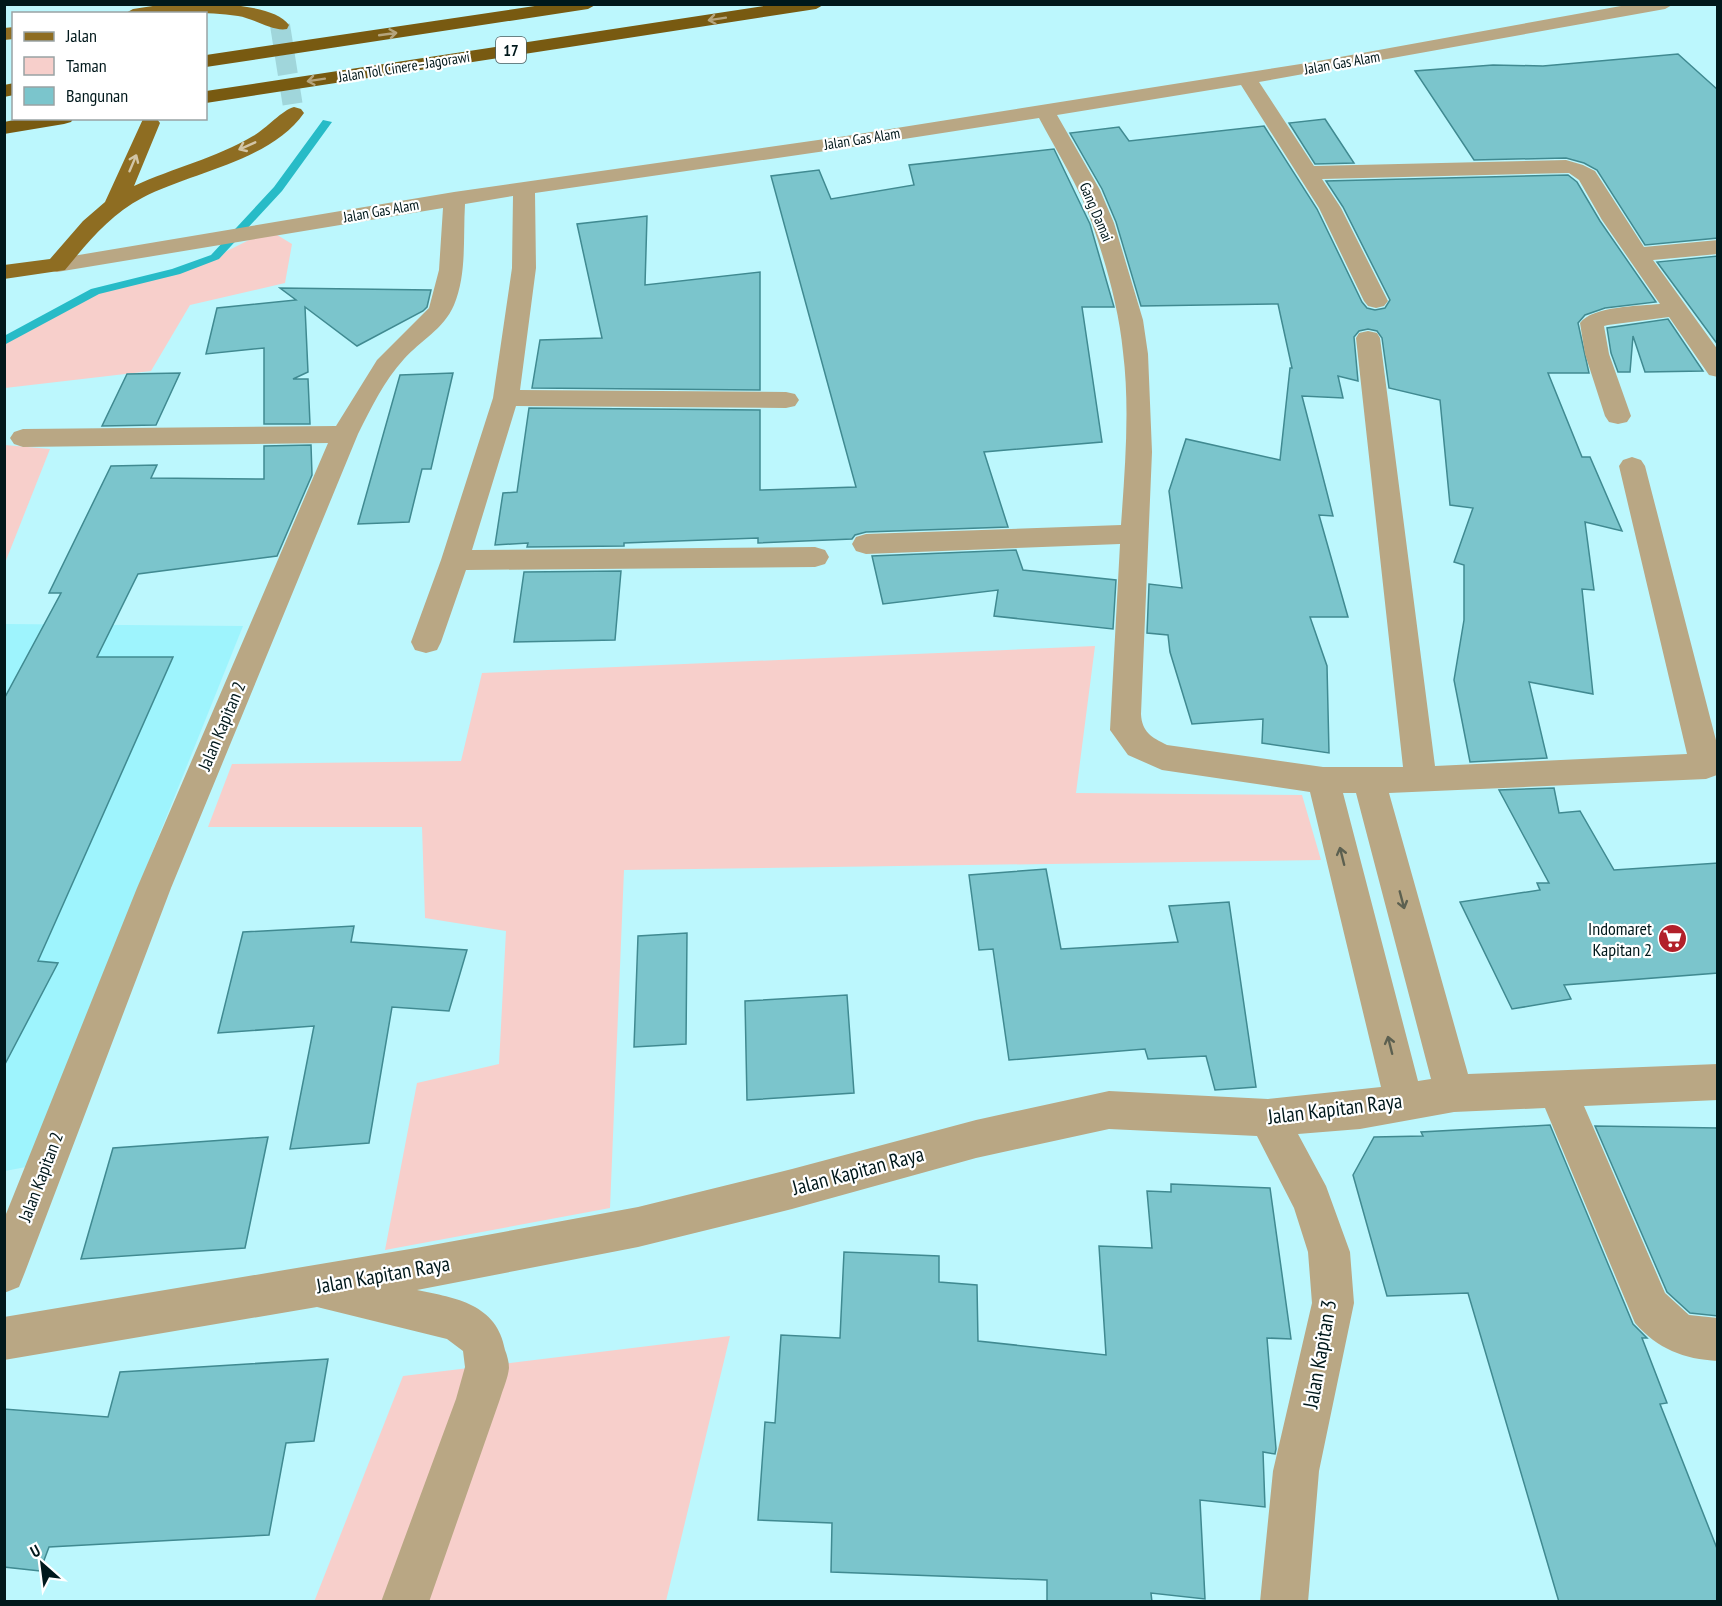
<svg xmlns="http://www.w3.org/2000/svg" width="1722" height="1606" font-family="'PT Sans Narrow',sans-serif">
<rect width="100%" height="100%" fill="#bcf7fd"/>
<path fill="#9ef4fd" d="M 5,624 L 243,626 L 26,1167 L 5,1171 Z"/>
<g fill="#f7cfcb">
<path d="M 269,230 L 292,244 L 285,283 L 190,305 L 151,371 L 5,388 L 4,341 L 95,291 L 176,272 L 215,257 Z"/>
<path d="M 5,445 L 50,449 L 5,563 Z"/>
<path d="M 1095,646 L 1076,793 L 1302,795 L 1321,860 L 624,870 L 610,1208 L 385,1250 L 417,1083 L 499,1064 L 506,931 L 425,918 L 422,827 L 208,827 L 232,764 L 461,761 L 482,673 Z"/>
<path d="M 730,1336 L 666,1601 L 314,1602 L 403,1376 Z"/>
</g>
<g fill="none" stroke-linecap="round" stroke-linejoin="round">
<path fill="#27bbc7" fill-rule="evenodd" d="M 323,120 L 332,122 L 282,191 L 219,259 L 180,274 L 99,294 L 4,345 L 4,336 L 91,289 L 172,269 L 211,255 L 274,187 Z"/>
</g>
<g fill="#7bc5cc" stroke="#408a91" stroke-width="1.5">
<path d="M 1678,54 L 1718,90 L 1718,238 L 1645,245 L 1597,170 L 1584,163 L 1566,158 L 1474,160 L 1415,71 L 1493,65 L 1543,66 Z"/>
<path d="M 1325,119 L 1354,163 L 1315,164 L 1289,123 Z"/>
<path d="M 1264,126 L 1317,209 L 1362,302 L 1367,308 L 1375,310 L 1385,308 L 1390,300 L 1343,207 L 1326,181 L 1568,175 L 1577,182 L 1600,221 L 1656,302 L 1605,308 L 1585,315 L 1578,323 L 1589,373 L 1548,373 L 1582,457 L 1590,457 L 1622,531 L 1585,522 L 1594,590 L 1582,589 L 1593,694 L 1529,682 L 1547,758 L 1470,762 L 1454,680 L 1464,620 L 1464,565 L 1454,562 L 1473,508 L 1450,505 L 1440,400 L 1389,388 L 1382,338 L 1377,331 L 1368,329 L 1359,331 L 1354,337 L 1358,381 L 1338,376 L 1343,398 L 1302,396 L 1333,516 L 1319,515 L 1348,617 L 1310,617 L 1327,666 L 1329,753 L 1262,743 L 1263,719 L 1192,724 L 1170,652 L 1168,635 L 1147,633 L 1149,584 L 1182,588 L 1169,491 L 1186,439 L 1280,460 L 1290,368 L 1292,368 L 1278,304 L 1141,306 L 1116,222 L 1102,189 L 1070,133 L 1119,127 L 1129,141 Z"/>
<path d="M 1054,149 L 1090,224 L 1114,307 L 1082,307 L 1102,442 L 984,452 L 1008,527 L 866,532 L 855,535 L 852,539 L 758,543 L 758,538 L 624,543 L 624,546 L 527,547 L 528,543 L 495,545 L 503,493 L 517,492 L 529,408 L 760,410 L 760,490 L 856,487 L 771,176 L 819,170 L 831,199 L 914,185 L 909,165 Z"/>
<path d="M 647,216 L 645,285 L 760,272 L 760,390 L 532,388 L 540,340 L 602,338 L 577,224 Z"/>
<path d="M 1718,256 L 1718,345 L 1657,262 Z"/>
<path d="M 280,288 L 431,290 L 427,307 L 423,311 L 357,346 L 305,307 L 308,372 L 293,379 L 308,379 L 310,424 L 264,424 L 264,348 L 206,354 L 217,308 L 296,300 Z"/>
<path d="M 1668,319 L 1703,371 L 1645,372 L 1633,336 L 1630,372 L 1618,372 L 1611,353 L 1607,328 Z"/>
<path d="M 180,373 L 156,425 L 102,426 L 127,374 Z"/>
<path d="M 453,373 L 431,469 L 422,469 L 409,522 L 358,524 L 400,375 Z"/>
<path d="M 311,445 L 312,475 L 277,556 L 138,574 L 97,657 L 173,657 L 38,961 L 58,963 L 4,1066 L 4,699 L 61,593 L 49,593 L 111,466 L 157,465 L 151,478 L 264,479 L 264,446 Z"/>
<path d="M 1016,550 L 1023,570 L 1116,580 L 1113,629 L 994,616 L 998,590 L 883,604 L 872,556 Z"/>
<path d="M 621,571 L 615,640 L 514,642 L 524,572 Z"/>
<path d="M 1554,788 L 1559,813 L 1580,811 L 1614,870 L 1718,863 L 1718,973 L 1564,985 L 1571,999 L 1512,1009 L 1460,902 L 1540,890 L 1537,883 L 1549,883 L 1499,790 Z"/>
<path d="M 1046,869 L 1061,949 L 1178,942 L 1169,906 L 1229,902 L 1256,1087 L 1215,1090 L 1206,1056 L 1148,1059 L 1145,1049 L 1009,1060 L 993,949 L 979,950 L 969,875 Z"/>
<path d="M 354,926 L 351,942 L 467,950 L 449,1011 L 392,1007 L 369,1143 L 290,1149 L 314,1026 L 218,1033 L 243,932 Z"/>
<path d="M 687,933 L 686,1044 L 634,1047 L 638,936 Z"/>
<path d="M 847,995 L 854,1093 L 747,1100 L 745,1001 Z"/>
<path d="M 1550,1125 L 1633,1324 L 1647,1338 L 1642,1338 L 1667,1403 L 1660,1404 L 1718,1551 L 1718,1602 L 1559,1602 L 1468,1293 L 1387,1296 L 1353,1175 L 1374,1137 L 1423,1136 L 1421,1132 Z"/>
<path d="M 1595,1126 L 1718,1128 L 1718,1316 L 1690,1313 L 1667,1292 Z"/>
<path d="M 268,1137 L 245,1248 L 81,1259 L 113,1148 Z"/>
<path d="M 1171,1184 L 1270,1188 L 1291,1339 L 1267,1338 L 1276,1449 L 1275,1454 L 1263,1452 L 1265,1507 L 1200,1500 L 1205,1599 L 1151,1593 L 1152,1602 L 1047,1602 L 1047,1580 L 831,1572 L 832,1523 L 758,1520 L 765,1422 L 775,1423 L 781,1335 L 840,1338 L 844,1252 L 939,1256 L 939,1282 L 977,1285 L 978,1341 L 1106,1355 L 1099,1246 L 1152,1248 L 1147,1191 L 1171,1192 Z"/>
<path d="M 328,1359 L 314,1441 L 286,1443 L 269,1535 L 49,1547 L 40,1571 L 4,1567 L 4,1409 L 108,1417 L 120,1372 Z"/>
</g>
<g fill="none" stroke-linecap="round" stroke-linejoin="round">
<path stroke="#a0d6db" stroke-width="20" stroke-dasharray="20 10" stroke-linecap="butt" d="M 280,25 L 294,113"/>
<path fill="#b9a784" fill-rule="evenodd" d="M 1632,4 L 1674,4 L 1665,9 L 1259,82 L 1314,166 L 1566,160 L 1583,165 L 1595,171 L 1644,247 L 1718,240 L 1718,254 L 1653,260 L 1718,350 L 1718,377 L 1709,375 L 1669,317 L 1608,325 L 1604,326 L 1609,354 L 1631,416 L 1627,422 L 1618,424 L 1609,422 L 1605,416 L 1585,354 L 1580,323 C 1592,306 1640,306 1660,304 L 1602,220 L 1579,180 L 1569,173 L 1322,179 L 1341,208 L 1388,301 L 1384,306 L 1376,308 L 1368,306 L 1364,301 L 1319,208 L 1241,85 L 1057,115 L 1100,190 L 1114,223 L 1143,320 L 1148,354 L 1152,452 L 1141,714 C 1142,732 1151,737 1167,745 L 1323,767 L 1403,767 L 1356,338 L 1359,333 L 1368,331 L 1377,333 L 1380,338 L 1435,766 L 1687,754 L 1619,466 L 1623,460 L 1632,457 L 1641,460 L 1645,466 L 1718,748 L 1717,775 L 1706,779 L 1389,793 L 1468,1074 L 1718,1064 L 1718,1100 L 1584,1106 L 1665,1293 L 1689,1315 L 1718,1318 L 1718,1361 C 1683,1359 1658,1349 1635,1323 L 1545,1108 L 1454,1112 L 1360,1129 L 1298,1134 L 1326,1186 L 1350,1252 L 1354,1303 L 1319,1471 L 1308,1602 L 1260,1602 L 1273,1471 L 1312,1303 L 1308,1252 L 1294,1208 L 1257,1136 L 1109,1129 L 976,1158 L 792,1209 L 638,1247 L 417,1290 C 456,1298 497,1304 505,1350 C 507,1355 509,1362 509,1368 C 508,1378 503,1389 500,1399 L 429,1602 L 381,1602 L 456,1399 L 465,1367 L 463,1351 L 447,1339 L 317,1307 L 4,1360 L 4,1317 L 416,1248 L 638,1207 L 792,1169 L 976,1120 L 1109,1091 L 1268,1099 L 1381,1087 L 1310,792 L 1162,770 L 1128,755 L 1110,730 L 1120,544 L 866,554 L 856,551 L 852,544 L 856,537 L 866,534 L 1121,525 C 1125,468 1130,408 1123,352 C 1119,309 1106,264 1092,223 C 1079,186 1057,152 1039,118 L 846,148 L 535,193 L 536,268 L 520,390 L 786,392 L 795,394 L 799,400 L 795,406 L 786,408 L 516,406 L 472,550 L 815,547 L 825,550 L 829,557 L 825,564 L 815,567 L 466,570 L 441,642 L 437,650 L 426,653 L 415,650 L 411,642 L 441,560 L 493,398 L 512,268 L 513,196 L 465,204 C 463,237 467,274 454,305 C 444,329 420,341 404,359 C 384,381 371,408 358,434 L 171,888 L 25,1272 L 19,1287 L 4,1293 L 4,1219 L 137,888 L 328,443 L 23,447 L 14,444 L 10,438 L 14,432 L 23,429 L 336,426 L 377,360 L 429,308 L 439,270 L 443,208 L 57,272 L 49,270 L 46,265 L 49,260 L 454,192 L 846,136 L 1307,63 ZM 1343,793 L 1356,793 L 1431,1079 L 1418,1081 Z"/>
<g fill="#8e6d22" fill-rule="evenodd">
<path d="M 166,4 C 195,4 271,0 289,25 L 287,29 C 273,32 253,18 238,16 C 201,10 161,14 124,14 L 133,9 Z"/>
<path d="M 14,27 L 14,39 L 4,40 L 4,28 Z"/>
<path d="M 294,107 L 301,109 L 304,113 C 271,161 192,172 142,198 C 110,215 88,242 65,270 L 4,279 L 4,265 L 50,259 L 83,221 L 105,202 L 143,119 L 157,119 L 160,123 L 134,186 C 173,168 216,158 253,136 C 266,129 282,110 294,107 Z"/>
</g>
<g fill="#785a11" fill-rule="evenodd">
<path d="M 548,4 L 597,4 L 588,9 L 206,67 L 206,55 Z"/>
<path d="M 777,4 L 825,4 L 816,9 L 206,103 L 206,91 Z"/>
<path d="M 14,83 L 14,95 L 4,97 L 4,85 Z"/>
<path d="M 24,118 L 74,118 L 71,122 L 64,124 L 4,134 L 4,122 Z"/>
</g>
</g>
<defs><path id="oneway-shaft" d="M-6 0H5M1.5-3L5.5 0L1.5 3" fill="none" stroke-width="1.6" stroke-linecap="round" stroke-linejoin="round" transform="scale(1.5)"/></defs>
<g stroke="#b5a47c">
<use href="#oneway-shaft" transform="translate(717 19) rotate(171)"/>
<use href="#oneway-shaft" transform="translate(388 34) rotate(-8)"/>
<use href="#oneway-shaft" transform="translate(316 80) rotate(171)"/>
</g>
<g stroke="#d2c5a7">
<use href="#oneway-shaft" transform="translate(247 146) rotate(156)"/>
<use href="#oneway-shaft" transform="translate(133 163) rotate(-67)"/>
</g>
<g stroke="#5c6050">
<use href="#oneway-shaft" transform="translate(1342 856) rotate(-104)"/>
<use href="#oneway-shaft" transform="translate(1402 900) rotate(75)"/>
<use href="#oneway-shaft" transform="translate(1390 1045) rotate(-104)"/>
</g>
<defs>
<symbol id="supermarket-disc" viewBox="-11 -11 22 22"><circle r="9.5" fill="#b2202a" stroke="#fff"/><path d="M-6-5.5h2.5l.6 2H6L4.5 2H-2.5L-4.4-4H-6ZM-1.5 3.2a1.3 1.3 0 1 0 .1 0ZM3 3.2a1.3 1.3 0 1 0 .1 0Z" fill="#fff"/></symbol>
</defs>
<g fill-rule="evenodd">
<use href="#supermarket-disc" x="1656" y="922" width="33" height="33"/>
</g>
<g text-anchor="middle" stroke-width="4.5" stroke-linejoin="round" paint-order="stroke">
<g font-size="15" fill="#00181b" stroke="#fff">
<text transform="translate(1342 63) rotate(-10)" y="5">Jalan Gas Alam</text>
<text transform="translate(404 67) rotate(-9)" y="5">Jalan Tol Cinere–Jagorawi</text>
<text transform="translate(862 139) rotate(-9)" y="5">Jalan Gas Alam</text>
<text transform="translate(381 211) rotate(-10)" y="5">Jalan Gas Alam</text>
<text transform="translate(1096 212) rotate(67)" y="5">Gang Damai</text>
</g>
<rect fill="#fff" stroke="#4c5d5f" stroke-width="1.5" x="496" y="37" width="30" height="26" rx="4.5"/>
<g font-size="16" font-weight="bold" fill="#00181b">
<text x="511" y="56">17</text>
</g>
<g font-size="18" fill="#00181b" stroke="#fff">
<text transform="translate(222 726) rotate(-67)" y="6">Jalan Kapitan 2</text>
<text transform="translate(41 1177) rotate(-69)" y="6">Jalan Kapitan 2</text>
</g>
<g font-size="18" fill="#00181b" stroke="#fff" text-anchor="end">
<text x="1652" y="935">Indomaret<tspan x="1652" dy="21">Kapitan 2</tspan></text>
</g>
<g font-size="21" fill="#00181b" stroke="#fff">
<text transform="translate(1335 1109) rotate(-7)" y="7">Jalan Kapitan Raya</text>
<text transform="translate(858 1171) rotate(-15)" y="7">Jalan Kapitan Raya</text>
<text transform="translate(383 1275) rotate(-10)" y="7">Jalan Kapitan Raya</text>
<text transform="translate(1320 1354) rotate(-80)" y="7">Jalan Kapitan 3</text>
</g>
</g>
<rect width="1722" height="1606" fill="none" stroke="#00181b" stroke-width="12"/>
<rect x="12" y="12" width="195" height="108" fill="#ffffff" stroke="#99a3a4" stroke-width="1.5"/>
<rect x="24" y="32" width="30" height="9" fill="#8e6d22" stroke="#99a3a4" stroke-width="1.5"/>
<text x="66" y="42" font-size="18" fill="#00181b">Jalan</text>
<rect x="24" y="57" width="30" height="18" fill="#f7cfcb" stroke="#99a3a4" stroke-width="1.5"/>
<text x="66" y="72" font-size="18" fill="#00181b">Taman</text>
<rect x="24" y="87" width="30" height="18" fill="#7bc5cc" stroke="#99a3a4" stroke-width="1.5"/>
<text x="66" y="102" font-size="18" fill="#00181b">Bangunan</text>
<g transform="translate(42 1564) rotate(332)" stroke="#ffffff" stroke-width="4.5" paint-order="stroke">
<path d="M0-4.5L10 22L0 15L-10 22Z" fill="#00181b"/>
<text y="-9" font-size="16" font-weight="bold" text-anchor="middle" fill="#00181b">U</text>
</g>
</svg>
